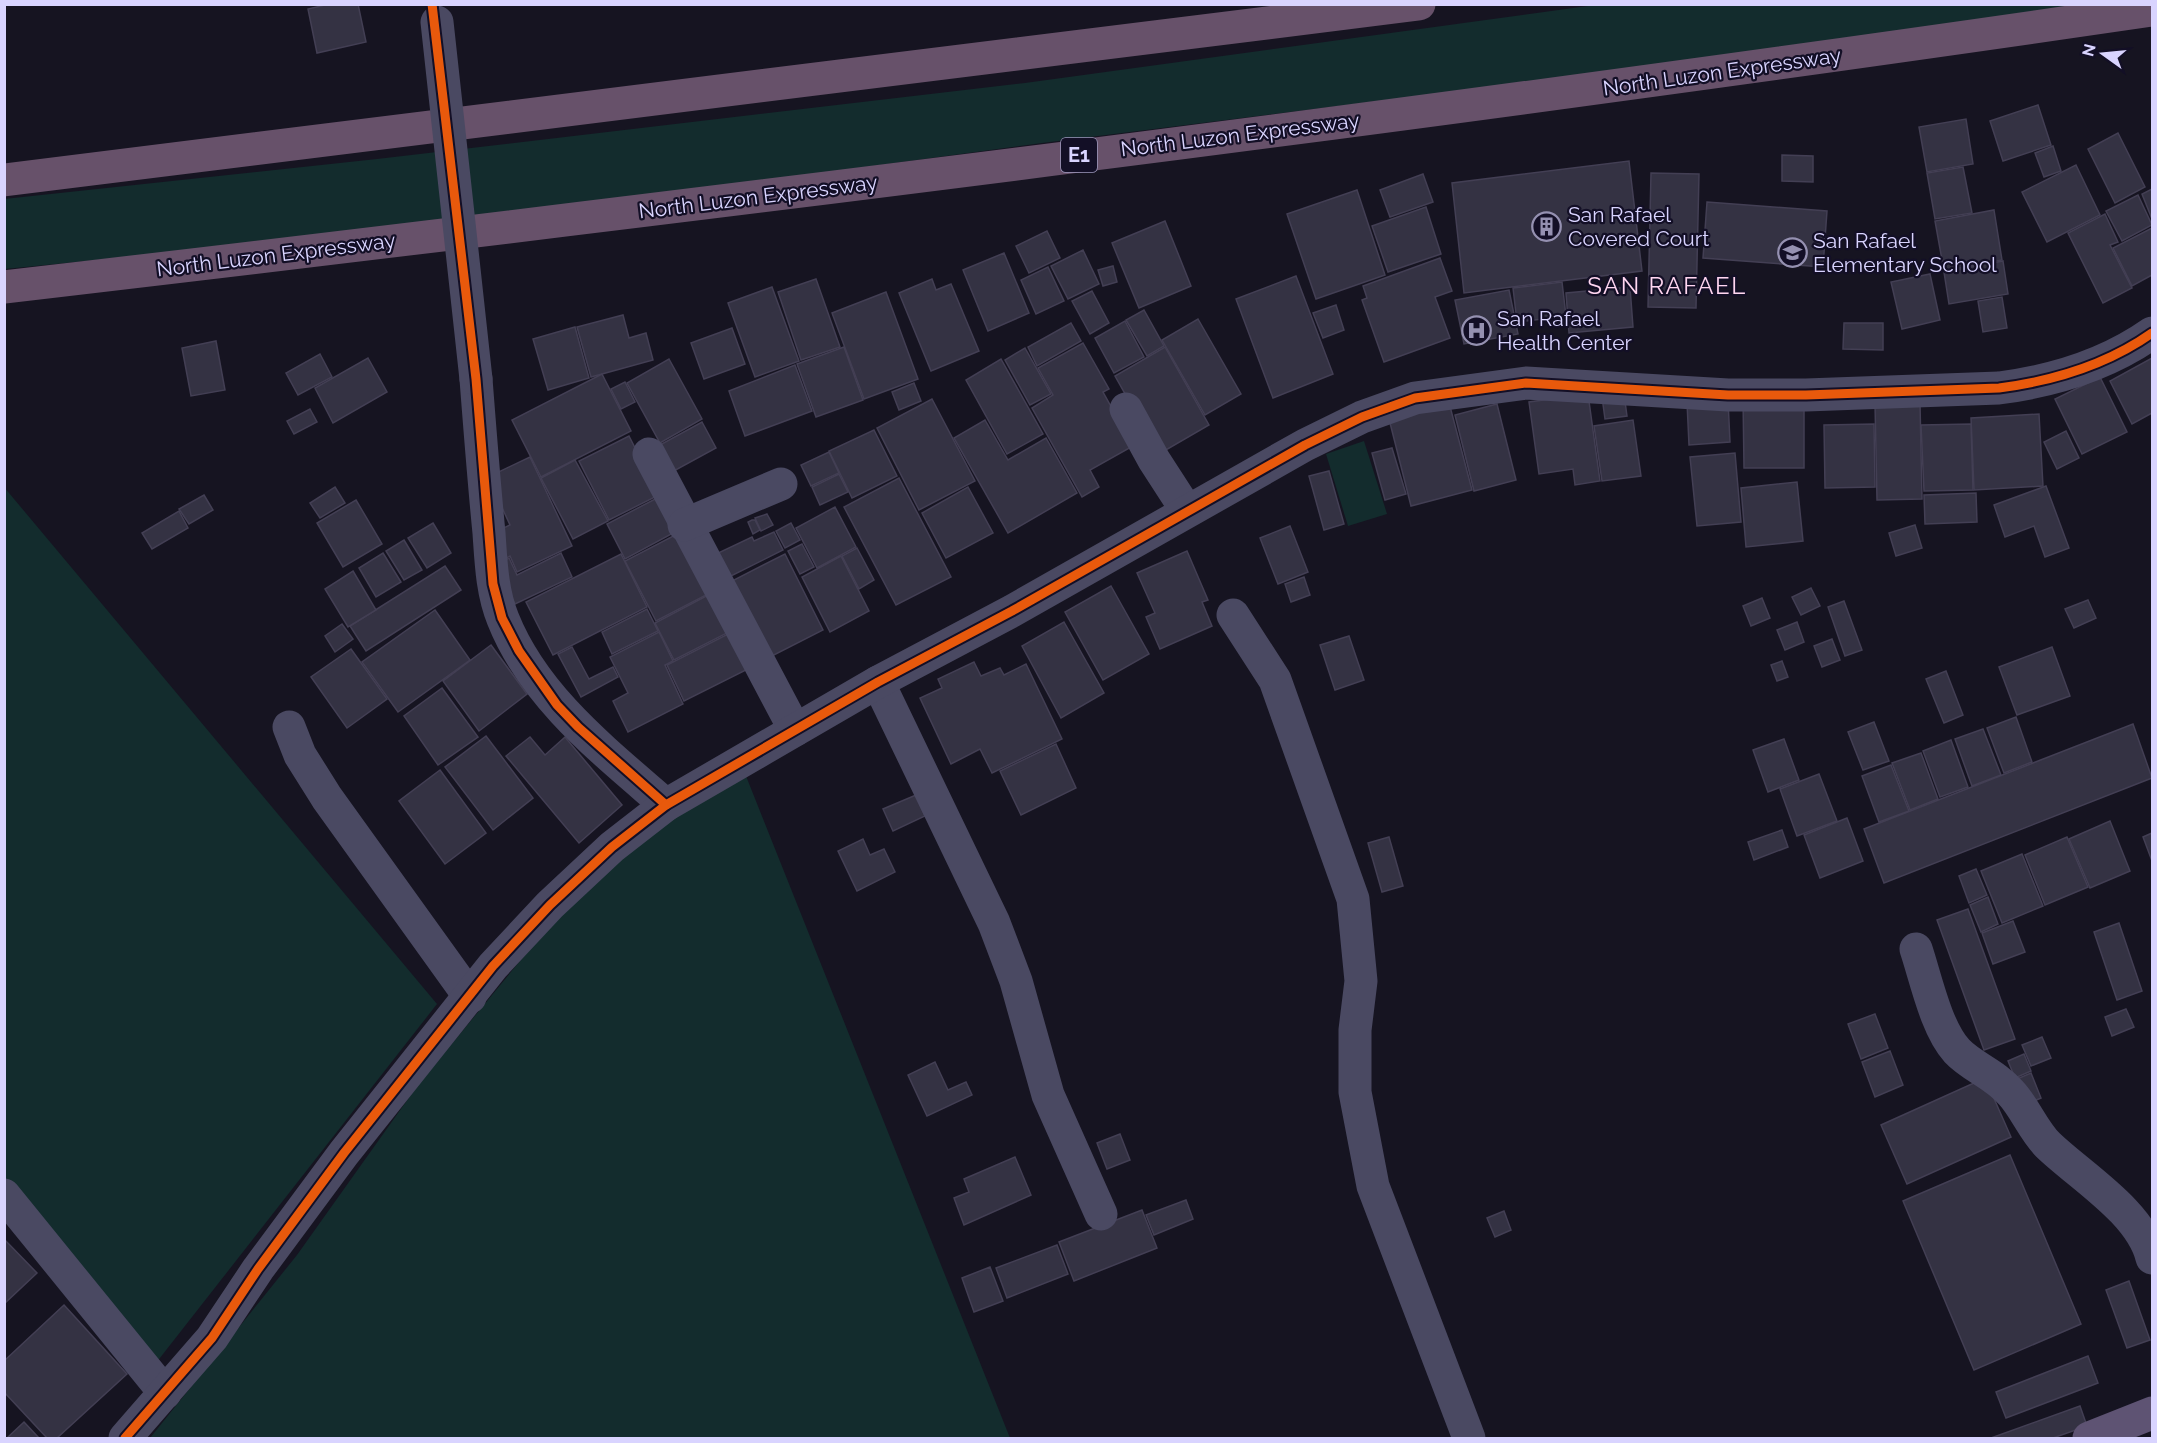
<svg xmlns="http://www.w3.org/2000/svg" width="2157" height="1443" font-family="Raleway,sans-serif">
<rect width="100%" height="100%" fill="#161421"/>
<g fill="#132c2d">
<path d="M 1595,5 L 2093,5 L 1733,57 L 1042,143 L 402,230 L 5,269 L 4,199 L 377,159 L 1025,83 Z"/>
<path d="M 1364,441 L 1387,514 L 1348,526 L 1326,454 Z"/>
<path d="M 4,487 L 437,1004 L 156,1363 L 5,1193 Z"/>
<path d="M 744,771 L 1010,1438 L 150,1438 L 297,1255 L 418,1085 L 557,916 L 638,838 Z"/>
</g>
<g fill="#343243" stroke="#433f54" stroke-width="1.5">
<path d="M 329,4 L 358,4 L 366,42 L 317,53 L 308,9 Z"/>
<path d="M 2038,105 L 2051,145 L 2003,161 L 1990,121 Z"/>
<path d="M 1966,119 L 1973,164 L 1927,172 L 1919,127 Z"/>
<path d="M 2118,133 L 2145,187 L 2115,203 L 2088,149 Z"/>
<path d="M 2053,146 L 2061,171 L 2044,177 L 2035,153 Z"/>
<path d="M 1782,155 L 1813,156 L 1813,182 L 1782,181 Z"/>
<path d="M 1629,161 L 1642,271 L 1464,293 L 1452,183 Z"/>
<path d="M 2076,165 L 2100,215 L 2047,242 L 2022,192 Z"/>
<path d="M 1963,167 L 1972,213 L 1935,219 L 1927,173 Z"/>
<path d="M 1651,173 L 1699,174 L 1696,308 L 1648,307 Z"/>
<path d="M 1423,174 L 1433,202 L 1390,217 L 1380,190 Z"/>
<path d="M 2152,189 L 2152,219 L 2142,194 Z"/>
<path d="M 1357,190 L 1385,275 L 1316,299 L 1287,214 Z"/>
<path d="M 2138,195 L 2152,225 L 2122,241 L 2106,211 Z"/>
<path d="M 1707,202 L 1827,211 L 1823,267 L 1703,258 Z"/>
<path d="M 1426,207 L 1441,254 L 1388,272 L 1372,226 Z"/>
<path d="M 1994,210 L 2002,260 L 1944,271 L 1935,221 Z"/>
<path d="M 2105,214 L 2118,242 L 2110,245 L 2132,288 L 2103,303 L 2068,233 Z"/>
<path d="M 1165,221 L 1191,286 L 1139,308 L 1112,243 Z"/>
<path d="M 2152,228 L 2152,275 L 2132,286 L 2113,248 Z"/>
<path d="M 1047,231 L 1060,258 L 1029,273 L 1016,246 Z"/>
<path d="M 1083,250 L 1099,284 L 1068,299 L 1051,266 Z"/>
<path d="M 1004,253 L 1029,313 L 988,331 L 963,270 Z"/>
<path d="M 1440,258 L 1452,291 L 1435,297 L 1450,338 L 1384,362 L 1362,300 L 1367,298 L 1363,286 Z"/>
<path d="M 2003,261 L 2008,294 L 1949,304 L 1944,272 Z"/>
<path d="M 1113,266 L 1117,282 L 1103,286 L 1098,270 Z"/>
<path d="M 1048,267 L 1064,301 L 1036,314 L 1021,280 Z"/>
<path d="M 1930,274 L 1940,320 L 1902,329 L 1891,282 Z"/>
<path d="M 1296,276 L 1333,374 L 1273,398 L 1236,299 Z"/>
<path d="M 816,279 L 840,347 L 801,360 L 778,292 Z"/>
<path d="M 932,279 L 936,290 L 951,284 L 979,351 L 931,371 L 899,293 Z"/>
<path d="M 1562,282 L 1566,316 L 1517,322 L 1513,288 Z"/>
<path d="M 772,287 L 799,361 L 755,377 L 728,303 Z"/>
<path d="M 1630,287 L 1633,327 L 1569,333 L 1566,293 Z"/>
<path d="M 1509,290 L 1518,334 L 1464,344 L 1455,300 Z"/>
<path d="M 1092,291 L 1109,323 L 1090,334 L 1072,301 Z"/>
<path d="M 886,292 L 918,379 L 864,399 L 832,313 Z"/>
<path d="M 2002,297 L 2007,328 L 1983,332 L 1978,301 Z"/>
<path d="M 1336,305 L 1344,330 L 1323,338 L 1313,313 Z"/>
<path d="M 1144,310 L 1164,346 L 1147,356 L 1126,320 Z"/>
<path d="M 623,315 L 629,338 L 646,333 L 653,360 L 591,377 L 577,327 Z"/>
<path d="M 1198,319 L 1241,394 L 1205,415 L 1162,340 Z"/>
<path d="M 1125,321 L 1144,357 L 1114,373 L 1095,338 Z"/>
<path d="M 1071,323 L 1081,341 L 1037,366 L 1028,347 Z"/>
<path d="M 1844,323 L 1883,323 L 1883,350 L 1843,349 Z"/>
<path d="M 575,327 L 589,378 L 548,390 L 533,339 Z"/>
<path d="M 732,328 L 745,364 L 704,379 L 691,343 Z"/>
<path d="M 216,341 L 225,390 L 191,396 L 182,348 Z"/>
<path d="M 1083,343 L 1109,389 L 1103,392 L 1133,446 L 1090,470 L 1099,487 L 1082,497 L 1032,408 L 1053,395 L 1038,368 Z"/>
<path d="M 844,347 L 863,400 L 816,417 L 797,364 Z"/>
<path d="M 1165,347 L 1209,425 L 1159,454 L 1115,376 Z"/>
<path d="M 1025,348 L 1051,394 L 1030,405 L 1005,360 Z"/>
<path d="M 320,354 L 332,377 L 298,395 L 286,373 Z"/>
<path d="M 368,358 L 387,392 L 333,423 L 315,388 Z"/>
<path d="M 2152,358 L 2152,413 L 2132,424 L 2110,381 Z"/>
<path d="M 669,359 L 702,419 L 660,443 L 627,383 Z"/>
<path d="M 1001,359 L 1043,434 L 1007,454 L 966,380 Z"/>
<path d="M 795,365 L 812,411 L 745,436 L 729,391 Z"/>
<path d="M 602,374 L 631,431 L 541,477 L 512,420 Z"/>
<path d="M 2100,377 L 2127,432 L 2082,454 L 2055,399 Z"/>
<path d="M 625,382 L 635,402 L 621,409 L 611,389 Z"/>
<path d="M 914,383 L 921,401 L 899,410 L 892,392 Z"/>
<path d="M 1588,394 L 1600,481 L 1575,485 L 1573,469 L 1539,474 L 1529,402 Z"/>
<path d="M 1624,394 L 1627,416 L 1605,419 L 1602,397 Z"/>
<path d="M 1447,395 L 1472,490 L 1411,506 L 1387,411 Z"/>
<path d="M 1743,398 L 1804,398 L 1804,468 L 1744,468 Z"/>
<path d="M 932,399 L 975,481 L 919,510 L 877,428 Z"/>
<path d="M 1728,400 L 1730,442 L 1689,445 L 1687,402 Z"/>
<path d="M 1920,403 L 1922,499 L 1877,500 L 1875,404 Z"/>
<path d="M 1497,404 L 1516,480 L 1474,491 L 1455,415 Z"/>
<path d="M 310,409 L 317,422 L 294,434 L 287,421 Z"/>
<path d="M 2039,414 L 2043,486 L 1974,490 L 1971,418 Z"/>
<path d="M 985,420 L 1008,460 L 1046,438 L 1077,493 L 1008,533 L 954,438 Z"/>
<path d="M 1633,420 L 1641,476 L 1602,481 L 1594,426 Z"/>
<path d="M 702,422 L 716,448 L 672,472 L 658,446 Z"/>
<path d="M 1874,424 L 1875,487 L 1825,488 L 1824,425 Z"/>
<path d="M 1971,424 L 1973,490 L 1924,491 L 1921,425 Z"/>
<path d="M 874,430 L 897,476 L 852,498 L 829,451 Z"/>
<path d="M 2066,431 L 2079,458 L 2057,469 L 2044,442 Z"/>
<path d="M 629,436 L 659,495 L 609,520 L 579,461 Z"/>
<path d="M 1392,448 L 1406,494 L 1385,500 L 1372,453 Z"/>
<path d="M 829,452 L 839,473 L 811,486 L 801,465 Z"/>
<path d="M 1735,453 L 1741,522 L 1697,526 L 1690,457 Z"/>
<path d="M 530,457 L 572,546 L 517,572 L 510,556 L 501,561 L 489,535 L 510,525 L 488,477 Z"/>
<path d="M 575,460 L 608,521 L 573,539 L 541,478 Z"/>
<path d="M 1329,471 L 1344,524 L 1324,530 L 1309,476 Z"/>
<path d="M 839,474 L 848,492 L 820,505 L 812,487 Z"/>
<path d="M 899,478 L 951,577 L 896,605 L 844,507 Z"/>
<path d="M 1797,482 L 1803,541 L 1746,547 L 1741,488 Z"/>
<path d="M 2046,486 L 2069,548 L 2045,557 L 2034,526 L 2005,537 L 1994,505 Z"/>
<path d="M 335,487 L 345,503 L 320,518 L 310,503 Z"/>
<path d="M 968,487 L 993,533 L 946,558 L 922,513 Z"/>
<path d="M 1976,493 L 1977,522 L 1925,524 L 1924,495 Z"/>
<path d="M 204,495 L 213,510 L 189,524 L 179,509 Z"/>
<path d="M 659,497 L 677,531 L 625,559 L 607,524 Z"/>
<path d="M 356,500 L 382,544 L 343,567 L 317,523 Z"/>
<path d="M 835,507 L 856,547 L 817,568 L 796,528 Z"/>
<path d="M 179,511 L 188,528 L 152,549 L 142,533 Z"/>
<path d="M 767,514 L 773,525 L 761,531 L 755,518 Z"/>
<path d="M 752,520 L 755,520 L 760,530 L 753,534 L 748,522 Z"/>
<path d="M 433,523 L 451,553 L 427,568 L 408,538 Z"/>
<path d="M 791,523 L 800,540 L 785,548 L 776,531 Z"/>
<path d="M 1915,525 L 1922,548 L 1896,556 L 1889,533 Z"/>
<path d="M 1290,526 L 1308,572 L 1278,584 L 1260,538 Z"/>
<path d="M 774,532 L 783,550 L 727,578 L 716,554 L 752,537 L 754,541 Z"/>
<path d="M 679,533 L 710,593 L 656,621 L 625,561 Z"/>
<path d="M 404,540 L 422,570 L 404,580 L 386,551 Z"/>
<path d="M 802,544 L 814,567 L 800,574 L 788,551 Z"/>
<path d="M 857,548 L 874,580 L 859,589 L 842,556 Z"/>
<path d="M 1187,551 L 1208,600 L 1202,602 L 1212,626 L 1160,649 L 1146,617 L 1155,613 L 1137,573 Z"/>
<path d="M 383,553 L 401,582 L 376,597 L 359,568 Z"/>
<path d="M 561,553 L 572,577 L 515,604 L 496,565 L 509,558 L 517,575 Z"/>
<path d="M 621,554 L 647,607 L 553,655 L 526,602 Z"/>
<path d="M 785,554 L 823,630 L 768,658 L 730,582 Z"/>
<path d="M 841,556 L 869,611 L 830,632 L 802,577 Z"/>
<path d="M 445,566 L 461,590 L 366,651 L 350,626 Z"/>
<path d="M 353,571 L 376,610 L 348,627 L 325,589 Z"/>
<path d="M 1304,577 L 1310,595 L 1291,602 L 1285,584 Z"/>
<path d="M 1111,586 L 1149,654 L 1103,680 L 1065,612 Z"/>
<path d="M 1811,588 L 1820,606 L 1801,615 L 1792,597 Z"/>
<path d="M 710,594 L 729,632 L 674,660 L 655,623 Z"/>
<path d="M 1762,598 L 1770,618 L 1751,626 L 1743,606 Z"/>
<path d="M 2088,600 L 2096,618 L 2074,628 L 2065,609 Z"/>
<path d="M 1844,601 L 1862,650 L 1845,656 L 1828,607 Z"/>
<path d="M 647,609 L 658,631 L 612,654 L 602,632 Z"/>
<path d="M 435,610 L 470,660 L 398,712 L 362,662 Z"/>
<path d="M 1064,622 L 1104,693 L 1061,718 L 1022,646 Z"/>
<path d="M 1797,622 L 1804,642 L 1785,650 L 1777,630 Z"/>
<path d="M 342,624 L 353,639 L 335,652 L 325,636 Z"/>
<path d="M 659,632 L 673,661 L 665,665 L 683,704 L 628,732 L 613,701 L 628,693 L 610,657 Z"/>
<path d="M 728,634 L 746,670 L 684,701 L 667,665 Z"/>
<path d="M 1349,636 L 1364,680 L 1335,690 L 1320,645 Z"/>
<path d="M 1832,639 L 1840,660 L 1822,667 L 1814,646 Z"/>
<path d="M 491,645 L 527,694 L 479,731 L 443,681 Z"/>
<path d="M 572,647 L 589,679 L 613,667 L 618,677 L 581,697 L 558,654 Z"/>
<path d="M 2052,647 L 2070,696 L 2017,715 L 1999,667 Z"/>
<path d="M 351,649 L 387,699 L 347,728 L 311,677 Z"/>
<path d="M 1782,661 L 1788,677 L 1777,681 L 1771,665 Z"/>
<path d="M 974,662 L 981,676 L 1000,668 L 1004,675 L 1026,664 L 1062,739 L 992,773 L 980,749 L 951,764 L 920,698 L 942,688 L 938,679 Z"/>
<path d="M 1946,671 L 1963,715 L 1944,723 L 1926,679 Z"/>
<path d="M 442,688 L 478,737 L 438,765 L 404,716 Z"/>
<path d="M 2016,717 L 2032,762 L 2004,773 L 1987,728 Z"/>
<path d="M 1874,722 L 1889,761 L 1863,770 L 1848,732 Z"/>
<path d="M 2133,724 L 2152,778 L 1884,883 L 1864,829 Z"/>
<path d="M 1983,729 L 2001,775 L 1972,786 L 1955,739 Z"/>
<path d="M 486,736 L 533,798 L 493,830 L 445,767 Z"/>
<path d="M 530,737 L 545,755 L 565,737 L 622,805 L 579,843 L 506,756 Z"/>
<path d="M 1784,739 L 1799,780 L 1768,792 L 1753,750 Z"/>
<path d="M 1951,740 L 1968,787 L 1940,797 L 1923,751 Z"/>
<path d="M 1056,744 L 1076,788 L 1021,815 L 1000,771 Z"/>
<path d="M 1921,753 L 1938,799 L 1910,810 L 1892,763 Z"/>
<path d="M 1891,765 L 1909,811 L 1879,822 L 1862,776 Z"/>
<path d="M 440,770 L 486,833 L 445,864 L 399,801 Z"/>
<path d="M 1819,774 L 1837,821 L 1797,836 L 1780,789 Z"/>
<path d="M 916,795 L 925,816 L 893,831 L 883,809 Z"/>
<path d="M 1847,818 L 1863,861 L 1820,878 L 1804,835 Z"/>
<path d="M 2110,821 L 2130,871 L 2090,888 L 2069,839 Z"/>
<path d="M 1782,830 L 1788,847 L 1754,860 L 1748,842 Z"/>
<path d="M 2152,833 L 2152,861 L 2143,837 Z"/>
<path d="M 1389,837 L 1403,886 L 1382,892 L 1368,843 Z"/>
<path d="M 2067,837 L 2088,887 L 2045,905 L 2025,855 Z"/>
<path d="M 863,839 L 870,855 L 884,849 L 895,872 L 857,891 L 838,851 Z"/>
<path d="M 2022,854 L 2043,906 L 2002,923 L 1981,871 Z"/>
<path d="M 1976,869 L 1987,895 L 1969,903 L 1959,876 Z"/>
<path d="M 1988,897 L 1998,924 L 1981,932 L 1970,905 Z"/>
<path d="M 1968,909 L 2015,1039 L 1984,1050 L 1937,920 Z"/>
<path d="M 2013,921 L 2025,952 L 1993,964 L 1982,933 Z"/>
<path d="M 2119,923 L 2142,991 L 2117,1000 L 2094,932 Z"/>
<path d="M 2126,1009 L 2134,1027 L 2112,1036 L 2105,1017 Z"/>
<path d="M 1875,1014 L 1888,1048 L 1861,1059 L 1848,1024 Z"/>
<path d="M 2042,1037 L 2051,1058 L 2031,1066 L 2022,1045 Z"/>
<path d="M 1890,1051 L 1903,1085 L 1875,1097 L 1862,1062 Z"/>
<path d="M 2024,1054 L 2031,1071 L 2015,1078 L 2008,1061 Z"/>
<path d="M 935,1062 L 948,1090 L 966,1082 L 972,1095 L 927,1116 L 908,1075 Z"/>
<path d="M 2031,1073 L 2041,1098 L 2027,1104 L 2017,1079 Z"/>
<path d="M 1985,1078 L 2011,1137 L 1907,1184 L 1881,1125 Z"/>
<path d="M 1120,1134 L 1130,1160 L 1107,1169 L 1097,1143 Z"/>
<path d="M 2010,1155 L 2081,1324 L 1974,1370 L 1903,1201 Z"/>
<path d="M 1015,1157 L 1031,1195 L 964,1225 L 954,1198 L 969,1192 L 964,1179 Z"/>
<path d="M 1186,1200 L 1193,1219 L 1154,1235 L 1146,1215 Z"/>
<path d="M 1142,1210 L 1157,1248 L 1074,1281 L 1059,1242 Z"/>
<path d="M 1504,1211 L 1511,1230 L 1495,1237 L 1487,1218 Z"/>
<path d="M 4,1239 L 37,1273 L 4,1304 Z"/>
<path d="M 1057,1245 L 1068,1274 L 1007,1298 L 996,1268 Z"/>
<path d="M 990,1267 L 1003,1301 L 974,1312 L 962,1278 Z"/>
<path d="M 2129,1281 L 2150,1340 L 2127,1348 L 2106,1290 Z"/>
<path d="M 64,1305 L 127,1374 L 57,1438 L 47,1438 L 4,1392 L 4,1361 Z"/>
<path d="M 2088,1356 L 2098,1383 L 2006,1418 L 1996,1392 Z"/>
<path d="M 2080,1406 L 2087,1426 L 2053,1438 L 1991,1438 Z"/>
<path d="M 24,1422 L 39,1438 L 7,1438 Z"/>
</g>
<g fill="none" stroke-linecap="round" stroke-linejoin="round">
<g stroke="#4a4962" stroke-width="33">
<path d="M 476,379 C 480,431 484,482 489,533 C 491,562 492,592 503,619 C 534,697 604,751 666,805"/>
<path d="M 1126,409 L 1154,460 L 1187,511"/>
<path d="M 649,454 L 795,730"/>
<path d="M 684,525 L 781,484"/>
<path d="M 1233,615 L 1275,680 L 1353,899 L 1361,981 L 1355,1030 L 1355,1092 L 1373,1186 L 1469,1438"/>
<path d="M 878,682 L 994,923 L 1016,981 L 1048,1095 L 1101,1214"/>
<path d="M 289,727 L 300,755 L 327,798 L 470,997"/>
<path d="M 1916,949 C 1926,979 1936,1028 1957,1051 C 1972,1067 1995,1074 2011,1093 C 2025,1108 2033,1130 2048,1145 C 2080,1176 2141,1212 2152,1258"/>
<path d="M 4,1195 L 165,1393"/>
<path d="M 125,1438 L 212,1338 L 258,1269 L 344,1153 L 493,966 L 550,905 L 612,847 L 666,805 L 878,682 L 1012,611 L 1305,445 L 1362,417 L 1415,398 L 1526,383 L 1728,395 L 1806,395 L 1999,388 C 2053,381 2108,364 2152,333"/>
</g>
<path stroke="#5e5373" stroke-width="33" d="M 2089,1438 L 2152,1413"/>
<g stroke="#67516a" stroke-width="33">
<path d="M 4,180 L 1419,4"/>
<path d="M 4,287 C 722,203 1438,114 2152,10"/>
</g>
<path stroke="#4a4962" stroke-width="33" d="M 437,22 L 476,379"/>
<defs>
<g id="cycleway">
<path d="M 432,4 L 476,379 L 493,584 L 502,618 L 519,651 L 557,705 L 578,727 L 666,805"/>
<path d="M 125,1438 L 212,1338 L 258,1269 L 344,1153 L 493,966 L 550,905 L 612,847 L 666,805 L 878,682 L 1012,611 L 1305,445 L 1362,417 L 1415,398 L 1526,383 L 1728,395 L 1806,395 L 1999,388 C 2053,381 2108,364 2152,333"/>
</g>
</defs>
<use href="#cycleway" stroke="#130f26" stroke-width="13"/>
<use href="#cycleway" stroke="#e8590c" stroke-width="9"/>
</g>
<defs>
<symbol id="building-ring" viewBox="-11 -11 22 22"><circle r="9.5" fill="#130f26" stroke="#9591b1" stroke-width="1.5"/><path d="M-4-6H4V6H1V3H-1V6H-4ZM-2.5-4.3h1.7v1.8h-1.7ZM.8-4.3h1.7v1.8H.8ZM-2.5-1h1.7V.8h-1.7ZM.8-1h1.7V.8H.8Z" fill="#9591b1"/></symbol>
<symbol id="school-ring" viewBox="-11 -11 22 22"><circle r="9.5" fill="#130f26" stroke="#9591b1" stroke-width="1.5"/><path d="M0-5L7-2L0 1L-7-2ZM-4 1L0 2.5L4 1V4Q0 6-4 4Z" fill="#9591b1"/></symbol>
<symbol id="hospital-ring" viewBox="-11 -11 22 22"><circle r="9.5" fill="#130f26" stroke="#9591b1" stroke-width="1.5"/><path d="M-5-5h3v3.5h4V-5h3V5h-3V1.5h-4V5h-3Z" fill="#9591b1"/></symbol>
</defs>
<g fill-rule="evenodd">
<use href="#building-ring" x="1530" y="210" width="33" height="33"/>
<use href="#school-ring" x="1776" y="236" width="33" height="33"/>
<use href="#hospital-ring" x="1460" y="314" width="33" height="33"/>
</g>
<g text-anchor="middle" stroke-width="4.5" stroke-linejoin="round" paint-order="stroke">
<rect fill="#130f26" stroke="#9e99be" stroke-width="1.5" x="1061" y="138" width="36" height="34" rx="4.5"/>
<g font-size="20" font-weight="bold" fill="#d9d4ff">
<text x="1079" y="162">E1</text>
</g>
<g font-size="21" fill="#d9d4ff" stroke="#130f26">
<text transform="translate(1722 72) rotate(-8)" y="7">North Luzon Expressway</text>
<text transform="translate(1240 135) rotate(-7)" y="7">North Luzon Expressway</text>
<text transform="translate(758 197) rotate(-7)" y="7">North Luzon Expressway</text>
<text transform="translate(276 255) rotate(-7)" y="7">North Luzon Expressway</text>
</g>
<g font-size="21" fill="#d9d4ff" stroke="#130f26" text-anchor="start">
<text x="1568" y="222">San Rafael<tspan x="1568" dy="24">Covered Court</tspan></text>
<text x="1813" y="248">San Rafael<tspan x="1813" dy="24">Elementary School</tspan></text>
<text x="1497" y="326">San Rafael<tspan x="1497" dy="24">Health Center</tspan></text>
</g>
<g font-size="24" letter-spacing="1.5" fill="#ffd6f0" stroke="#130f26">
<text x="1667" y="294">SAN RAFAEL</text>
</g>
</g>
<rect width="2157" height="1443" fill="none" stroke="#d9d4ff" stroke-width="12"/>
<g transform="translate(2103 54) rotate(285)" stroke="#130f26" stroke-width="4.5" paint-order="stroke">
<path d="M0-4.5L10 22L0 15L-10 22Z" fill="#d9d4ff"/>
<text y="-9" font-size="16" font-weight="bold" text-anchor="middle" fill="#d9d4ff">N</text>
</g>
</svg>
